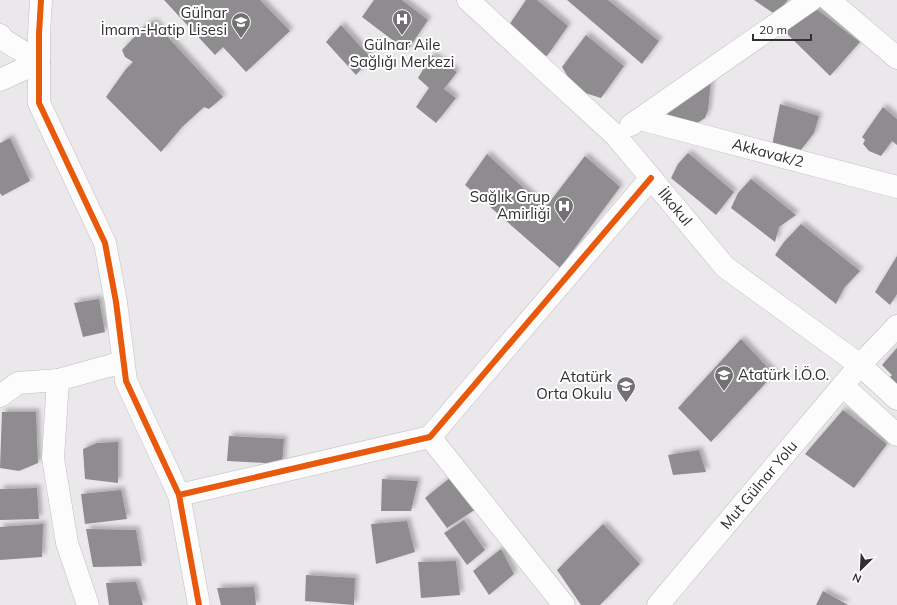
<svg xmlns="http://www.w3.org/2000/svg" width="897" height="605" font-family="Mulish,sans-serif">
<defs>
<filter id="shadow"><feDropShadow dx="3.5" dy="-3.5" stdDeviation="2" flood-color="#0004"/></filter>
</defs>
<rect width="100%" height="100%" fill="#ebe8ec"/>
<g fill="#8e8c8e" filter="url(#shadow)">
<path d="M 164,0 L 260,0 L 290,31 L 246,72 L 223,47 L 215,55 Z"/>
<path d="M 374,0 L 402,0 L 428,20 L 407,51 L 362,17 Z"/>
<path d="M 526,0 L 537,0 L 568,26 L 547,56 L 534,53 L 509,25 Z"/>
<path d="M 567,0 L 608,0 L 659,41 L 642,64 Z"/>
<path d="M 754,0 L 788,0 L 776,15 Z"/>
<path d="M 807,2 L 860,42 L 830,76 L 781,28 Z"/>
<path d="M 154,22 L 223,97 L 209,109 L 204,107 L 182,127 L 161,152 L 106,97 L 126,69 L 133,62 L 125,57 L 122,50 L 146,25 Z"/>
<path d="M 341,25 L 371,58 L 356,75 L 326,42 Z"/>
<path d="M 586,35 L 624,66 L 601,98 L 585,93 L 568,77 L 562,67 Z"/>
<path d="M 432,55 L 457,72 L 444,89 L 456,98 L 436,123 L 416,107 L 429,88 L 418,78 Z"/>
<path d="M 711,80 L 708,110 L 705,118 L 696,124 L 687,124 L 656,111 Z"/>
<path d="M 780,104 L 819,116 L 814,133 L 801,150 L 772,146 Z"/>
<path d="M 883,107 L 897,119 L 897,145 L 892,141 L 881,156 L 869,151 L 863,144 L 865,140 L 862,137 Z"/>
<path d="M 10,138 L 30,181 L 2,196 L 0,193 L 0,143 Z"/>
<path d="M 688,153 L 734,192 L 716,215 L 671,178 L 678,164 Z"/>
<path d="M 487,154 L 545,208 L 585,156 L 620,187 L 560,268 L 465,185 Z"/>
<path d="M 751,179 L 796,215 L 779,227 L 775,242 L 731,208 L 738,193 Z"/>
<path d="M 801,224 L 860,271 L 844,288 L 836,304 L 775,255 L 784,242 Z"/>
<path d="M 897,256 L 897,294 L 890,305 L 875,292 Z"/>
<path d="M 99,299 L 105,332 L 83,337 L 74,303 Z"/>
<path d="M 741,339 L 774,374 L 711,442 L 678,408 Z"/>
<path d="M 897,348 L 897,384 L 890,377 L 892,375 L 882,365 Z"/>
<path d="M 843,410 L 887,444 L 854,488 L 805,454 Z"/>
<path d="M 2,412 L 36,412 L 38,463 L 19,471 L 0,468 Z"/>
<path d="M 229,436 L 284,439 L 282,464 L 227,461 Z"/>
<path d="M 118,442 L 118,483 L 85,479 L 83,449 L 97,443 Z"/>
<path d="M 699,450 L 706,472 L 673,475 L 668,455 Z"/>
<path d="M 451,477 L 476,509 L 447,528 L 425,498 Z"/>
<path d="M 382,479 L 418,481 L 411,511 L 381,511 Z"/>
<path d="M 37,488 L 39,519 L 0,520 L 0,489 Z"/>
<path d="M 121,490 L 127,519 L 85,524 L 81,494 Z"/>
<path d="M 464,520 L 485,550 L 467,565 L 444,533 Z"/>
<path d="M 407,521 L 415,552 L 376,564 L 371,524 Z"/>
<path d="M 43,524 L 42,557 L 0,560 L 0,527 Z"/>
<path d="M 603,524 L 640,564 L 600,605 L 581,605 L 557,570 Z"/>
<path d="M 86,529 L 136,530 L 142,566 L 93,567 Z"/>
<path d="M 501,549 L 514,574 L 489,595 L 473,571 Z"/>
<path d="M 456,561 L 460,595 L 421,598 L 418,562 Z"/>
<path d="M 306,575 L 355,578 L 354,605 L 305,601 Z"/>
<path d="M 136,582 L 143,605 L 109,605 L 106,583 Z"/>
<path d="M 254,587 L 256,605 L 221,605 L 217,588 Z"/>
<path d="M 823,591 L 848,605 L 816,605 Z"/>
</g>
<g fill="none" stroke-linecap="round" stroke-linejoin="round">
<defs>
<g id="street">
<path d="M 41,0 L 39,34 L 39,103 L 105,243 L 116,302 L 126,381 L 179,495 L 199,605"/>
<path d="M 468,0 L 616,136 L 725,267 L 860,365"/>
<path d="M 829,0 L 897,58"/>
<path d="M 0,35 L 4,40 L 39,62"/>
<path d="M 0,80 L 39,62"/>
<path d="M 640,119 L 897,187"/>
<path d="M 631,125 L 811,0"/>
<path d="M 58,380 L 53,458 L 67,543 L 88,605"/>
<path d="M 0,396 L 18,383 L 58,380 L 123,362"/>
<path d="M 430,437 L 564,605"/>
<path d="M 179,495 L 430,437 L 651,178"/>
</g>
<g id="secondary">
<path d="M 860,365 L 897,399"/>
<path d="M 843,386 L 897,435"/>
<path d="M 658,605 L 860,365 L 897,326"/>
</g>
</defs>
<use href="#street" stroke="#c1bec1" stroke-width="23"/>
<use href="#secondary" stroke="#c1bec1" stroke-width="23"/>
<use href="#street" stroke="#fcfcfc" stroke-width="22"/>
<use href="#secondary" stroke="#fcfcfc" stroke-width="22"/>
<defs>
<g id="cycleway">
<path d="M 41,0 L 39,34 L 39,103 L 105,243 L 116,302 L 126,381 L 179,495 L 199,605"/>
<path d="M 179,495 L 430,437 L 651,178"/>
</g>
</defs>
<use href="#cycleway" stroke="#fff" stroke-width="8"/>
<use href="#cycleway" stroke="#e8590c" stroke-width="6"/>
</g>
<defs>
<symbol id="hospital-pin" viewBox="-11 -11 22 30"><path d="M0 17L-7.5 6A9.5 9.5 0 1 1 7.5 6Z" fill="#727073" stroke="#fff"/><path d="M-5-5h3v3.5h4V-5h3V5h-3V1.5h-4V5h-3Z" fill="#fff"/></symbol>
<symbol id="school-pin" viewBox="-11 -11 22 30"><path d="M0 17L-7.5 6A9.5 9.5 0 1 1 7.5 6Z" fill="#727073" stroke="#fff"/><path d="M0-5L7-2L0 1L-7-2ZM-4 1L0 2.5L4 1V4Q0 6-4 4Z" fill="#fff"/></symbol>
</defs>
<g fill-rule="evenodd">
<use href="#hospital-pin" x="391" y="8" width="22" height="30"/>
<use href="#school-pin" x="230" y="11" width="22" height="30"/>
<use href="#hospital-pin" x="553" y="195" width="22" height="30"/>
<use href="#school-pin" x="713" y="364" width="22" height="30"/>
<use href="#school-pin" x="615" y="375" width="22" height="30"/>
</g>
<g text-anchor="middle" stroke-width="4" stroke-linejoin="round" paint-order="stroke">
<g font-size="15" fill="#312f32" stroke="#fff" text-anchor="end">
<text x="227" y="18">Gülnar<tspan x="227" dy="17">İmam-Hatip Lisesi</tspan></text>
<text x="402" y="50" text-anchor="middle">Gülnar Aile<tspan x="402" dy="17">Sağlığı Merkezi</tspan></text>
<text x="550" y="202">Sağlık Grup<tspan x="550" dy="17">Amirliği</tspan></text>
<text x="738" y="380" text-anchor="start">Atatürk İ.Ö.O.</text>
<text x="612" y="382">Atatürk<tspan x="612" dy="17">Orta Okulu</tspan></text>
</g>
<g font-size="15" fill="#312f32" stroke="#fff">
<text transform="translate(768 153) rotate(15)" y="5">Akkavak/2</text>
<text transform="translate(675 207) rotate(50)" y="5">İlkokul</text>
<text transform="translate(759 485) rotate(-50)" y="5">Mut Gülnar Yolu</text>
</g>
</g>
<g transform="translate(861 569) rotate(204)" stroke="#ffffff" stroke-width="3" paint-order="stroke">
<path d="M0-3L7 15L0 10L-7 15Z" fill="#312f32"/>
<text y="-6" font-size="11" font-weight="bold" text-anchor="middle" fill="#312f32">N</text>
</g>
<path d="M753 34v6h58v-6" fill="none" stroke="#312f32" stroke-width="2"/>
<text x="759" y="34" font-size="12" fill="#312f32" stroke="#ffffff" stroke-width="3" paint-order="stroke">20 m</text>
</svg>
